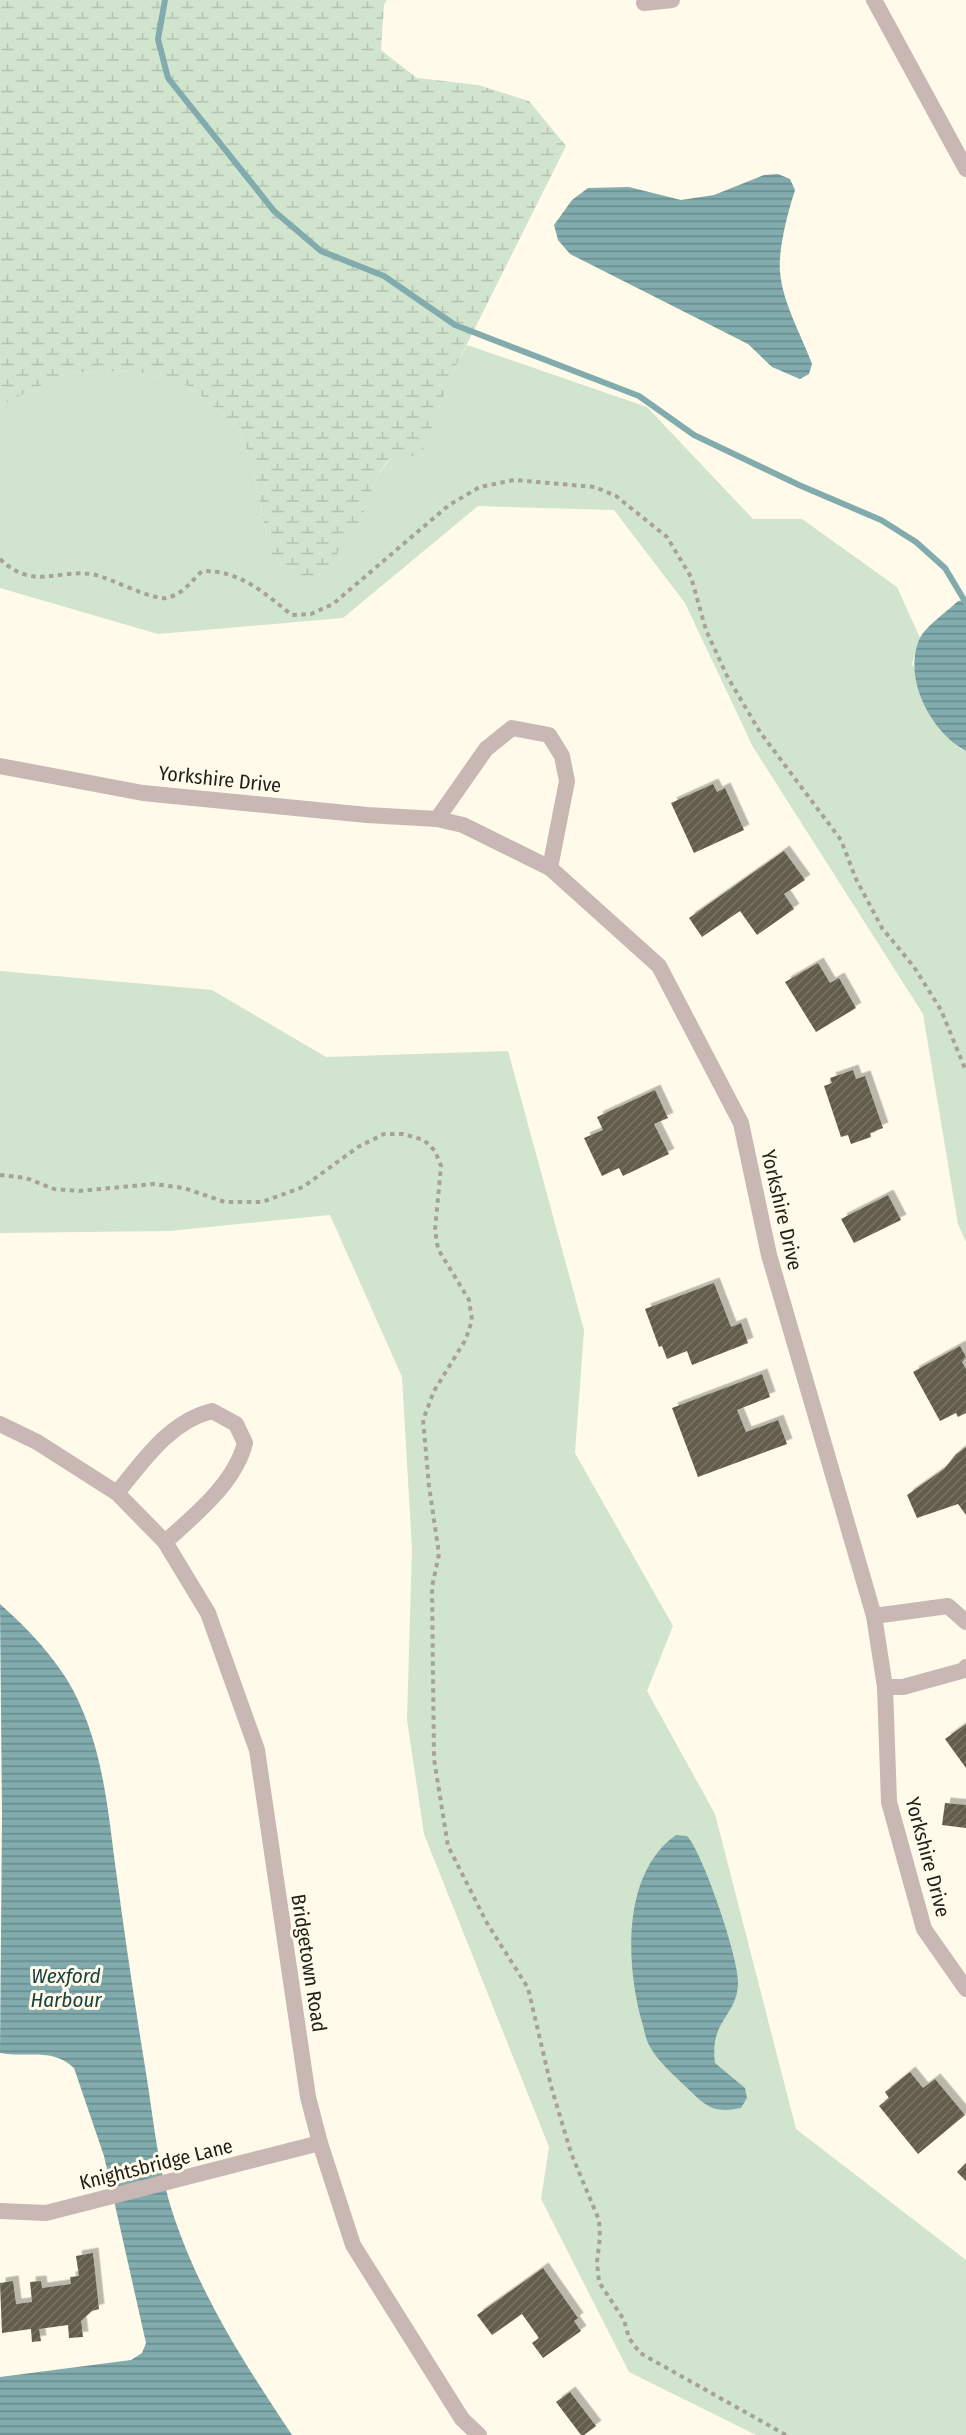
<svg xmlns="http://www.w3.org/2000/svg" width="966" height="2435" font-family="'Fira Sans Condensed',sans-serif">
<defs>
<pattern id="wetland-marsh" width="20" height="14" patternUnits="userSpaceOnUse" patternTransform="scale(1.5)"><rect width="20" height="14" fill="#d1e4ce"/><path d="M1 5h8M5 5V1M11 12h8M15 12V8" fill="none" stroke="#b3c3b0"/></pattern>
<pattern id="water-rules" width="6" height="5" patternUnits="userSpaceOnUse" patternTransform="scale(1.5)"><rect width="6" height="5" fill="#81abad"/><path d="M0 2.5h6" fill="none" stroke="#698b8c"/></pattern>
<pattern id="building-hatch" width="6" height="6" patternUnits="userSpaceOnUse" patternTransform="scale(1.5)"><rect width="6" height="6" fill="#625c4b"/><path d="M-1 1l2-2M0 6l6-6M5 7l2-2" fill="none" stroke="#787466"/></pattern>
<filter id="shadow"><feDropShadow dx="5.5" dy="-5.5" stdDeviation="0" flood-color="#0004"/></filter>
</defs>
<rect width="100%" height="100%" fill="#fffae9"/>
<g fill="#d1e4ce">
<path d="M 467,345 L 647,407 L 753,519 L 802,519 L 897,587 L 920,638 L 912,664 L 958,747 L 966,751 L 966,1242 L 958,1224 L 923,1014 L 753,747 L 685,603 L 614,510 L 478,506 L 343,618 L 158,634 L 0,588 L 0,406 L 66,373 L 137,371 L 191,387 L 238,428 L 251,461 L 271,556 L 333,567 L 338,549 L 357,531 L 376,478 L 452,374 Z"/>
<path d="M 0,971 L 212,990 L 326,1057 L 508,1051 L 584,1330 L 575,1453 L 673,1626 L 647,1691 L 715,1814 L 796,2129 L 966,2260 L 966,2435 L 756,2435 L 629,2372 L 541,2199 L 549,2147 L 424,1834 L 407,1720 L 412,1548 L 402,1377 L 330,1215 L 169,1231 L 0,1233 Z"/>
</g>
<path fill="url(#wetland-marsh)" d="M 0,0 L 387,0 L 384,5 L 381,50 L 417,78 L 478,85 L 529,101 L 566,146 L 452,374 L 421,455 L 388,460 L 376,478 L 357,531 L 339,549 L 333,567 L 311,580 L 290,579 L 271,556 L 251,461 L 238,428 L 191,387 L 137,371 L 66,373 L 0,406 Z"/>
<g fill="url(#water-rules)">
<path d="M 778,174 L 790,179 L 795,190 C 788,212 778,249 780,272 C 783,304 801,334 812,364 L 809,374 L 800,379 L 772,367 L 748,344 L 570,254 L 558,240 L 554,225 L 572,200 L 588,188 L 629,187 L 681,200 L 714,195 L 764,175 Z"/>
<path d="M 966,600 L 966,751 C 931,732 903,679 919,640 C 925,626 947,612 958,601 Z"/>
<path d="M 0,1604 C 28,1629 55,1657 73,1690 C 104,1749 108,1813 117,1878 C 126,1945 136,2012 147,2079 C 154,2125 159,2173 174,2217 C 201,2297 246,2366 292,2435 L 0,2435 L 0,2377 L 131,2360 L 142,2353 L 146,2343 L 104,2156 L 74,2068 C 52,2047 28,2058 0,2053 L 2,1814 Z"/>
<path d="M 676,1835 L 687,1836 C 703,1853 739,1959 738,1982 C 738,2016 709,2020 715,2063 L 745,2088 L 747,2098 L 741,2108 C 712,2114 706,2106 685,2086 C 673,2074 657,2061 649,2045 C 645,2038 644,2027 641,2019 C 626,1962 622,1873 676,1835 Z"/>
</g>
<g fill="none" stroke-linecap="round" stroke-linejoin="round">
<path stroke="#81abad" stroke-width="6" d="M 165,0 L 158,39 L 168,78 L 274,211 L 321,251 L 384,276 L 455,325 L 639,396 L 694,435 L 799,485 L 881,520 L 916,542 L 945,568 L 966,603"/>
</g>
<g fill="url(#building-hatch)" filter="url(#shadow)">
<path d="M 713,784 L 717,792 L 725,788 L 744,830 L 694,853 L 671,803 Z"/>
<path d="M 784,851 L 805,880 L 784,894 L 794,909 L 757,935 L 740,911 L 702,937 L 689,918 Z"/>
<path d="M 818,963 L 830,983 L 839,978 L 856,1008 L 816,1032 L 785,982 Z"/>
<path d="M 853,1070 L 856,1079 L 865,1076 L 883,1128 L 870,1133 L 871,1137 L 851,1144 L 848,1135 L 841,1137 L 824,1086 L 832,1083 L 830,1078 Z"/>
<path d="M 655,1090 L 668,1118 L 654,1124 L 669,1154 L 623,1176 L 619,1168 L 602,1176 L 584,1138 L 603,1130 L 597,1117 Z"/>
<path d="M 888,1195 L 901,1220 L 854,1243 L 841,1219 Z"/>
<path d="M 714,1283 L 731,1327 L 741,1323 L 748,1343 L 692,1365 L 687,1351 L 667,1359 L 662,1346 L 659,1347 L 645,1309 Z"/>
<path d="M 960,1346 L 966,1357 L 962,1362 L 966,1369 L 966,1413 L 958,1417 L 956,1413 L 940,1421 L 913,1372 Z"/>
<path d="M 762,1374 L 770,1397 L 737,1410 L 746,1432 L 778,1420 L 787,1444 L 698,1477 L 672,1408 Z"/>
<path d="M 966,1447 L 966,1515 L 958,1504 L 917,1518 L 907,1495 L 944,1469 L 956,1454 Z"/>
<path d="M 966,1724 L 966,1768 L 945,1739 Z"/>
<path d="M 945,1803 L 966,1805 L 966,1828 L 942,1825 Z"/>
<path d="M 910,2072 L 923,2088 L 935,2079 L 965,2115 L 918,2154 L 879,2106 L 889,2098 L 885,2092 Z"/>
<path d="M 966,2163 L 966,2181 L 957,2172 Z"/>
<path d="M 93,2253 L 99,2309 L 92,2311 L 81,2321 L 83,2337 L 69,2338 L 68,2325 L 39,2329 L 41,2341 L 32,2342 L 31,2329 L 2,2333 L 0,2283 L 13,2281 L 16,2304 L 32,2302 L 30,2282 L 41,2281 L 42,2288 L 71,2284 L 70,2277 L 79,2276 L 76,2256 Z"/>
<path d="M 543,2268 L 578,2318 L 574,2321 L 581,2331 L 543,2358 L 532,2343 L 539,2338 L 522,2314 L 492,2335 L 477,2315 Z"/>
<path d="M 570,2392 L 596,2426 L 584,2435 L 581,2435 L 556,2402 Z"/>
</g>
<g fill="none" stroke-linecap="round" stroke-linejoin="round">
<g stroke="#a6a395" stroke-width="4" stroke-dasharray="4.5 4.5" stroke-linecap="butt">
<path d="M 0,559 C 34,592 59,567 96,575 C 112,579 152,600 166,598 C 182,595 191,582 202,571 C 240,570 264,593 292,615 L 311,614 L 333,604 L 449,505 L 480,487 L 514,480 L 595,487 L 616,496 L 667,537 L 691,577 L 706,630 L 727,676 L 760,732 L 841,840 L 856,879 L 882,928 L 914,967 L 941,1010 L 966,1071"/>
<path d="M 0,1175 L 26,1178 L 54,1189 L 79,1191 L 154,1184 L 184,1188 L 225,1202 L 262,1202 L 303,1187 L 358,1147 L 384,1134 L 403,1134 L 424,1140 L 435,1151 L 441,1166 L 435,1230 L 438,1249 L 469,1300 L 472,1320 L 466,1339 L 434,1391 L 423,1420 L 429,1486 L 439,1554 L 432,1587 L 434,1759 L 448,1846 L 487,1923 L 528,1988 L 551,2086 L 571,2153 L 599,2220 L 600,2237 L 597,2262 L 599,2282 L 624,2320 L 629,2338 L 640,2353 L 786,2435"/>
</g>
<g stroke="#c8b7b3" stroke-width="16">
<path d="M 874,0 L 966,169"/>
<path d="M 644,3 L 672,0"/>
<path d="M 0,766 L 143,793 L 367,815 L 437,819 L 463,825 L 550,868 L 659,966 L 741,1123 L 769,1255 L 874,1616 L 885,1687 L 889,1802 L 924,1929 L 966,1989"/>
<path d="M 437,819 L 486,749 L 512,728 L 549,735 L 562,756 L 567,781 L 550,868"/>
<path d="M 0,1424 L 37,1442 L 117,1493 L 165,1542 L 208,1613 L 257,1750 L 308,2097 L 320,2143 L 353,2245 L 462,2419 L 479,2435"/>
<path d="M 117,1493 C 144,1460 169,1422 212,1411 L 236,1424 L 245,1443 C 235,1483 195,1515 165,1542"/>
<path d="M 874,1616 L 948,1606 L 966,1622"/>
<path d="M 885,1687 L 903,1687 L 965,1670 L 966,1667"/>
<path d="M 0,2211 L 46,2213 L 320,2143"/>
</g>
</g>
<g text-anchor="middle" stroke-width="6" stroke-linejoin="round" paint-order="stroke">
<g font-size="20" fill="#201e16" stroke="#fffae9">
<text transform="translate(220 779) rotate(6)" y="7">Yorkshire Drive</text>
<text transform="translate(782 1210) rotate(77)" y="7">Yorkshire Drive</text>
<text transform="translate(928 1857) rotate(75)" y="7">Yorkshire Drive</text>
<text transform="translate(309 1963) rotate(81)" y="7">Bridgetown Road</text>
<text transform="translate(156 2164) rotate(-14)" y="7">Knightsbridge Lane</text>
</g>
<g font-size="21" font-style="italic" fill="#163f40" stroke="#fffae9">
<text x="66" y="1983">Wexford<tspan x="66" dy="24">Harbour</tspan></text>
</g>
</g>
</svg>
